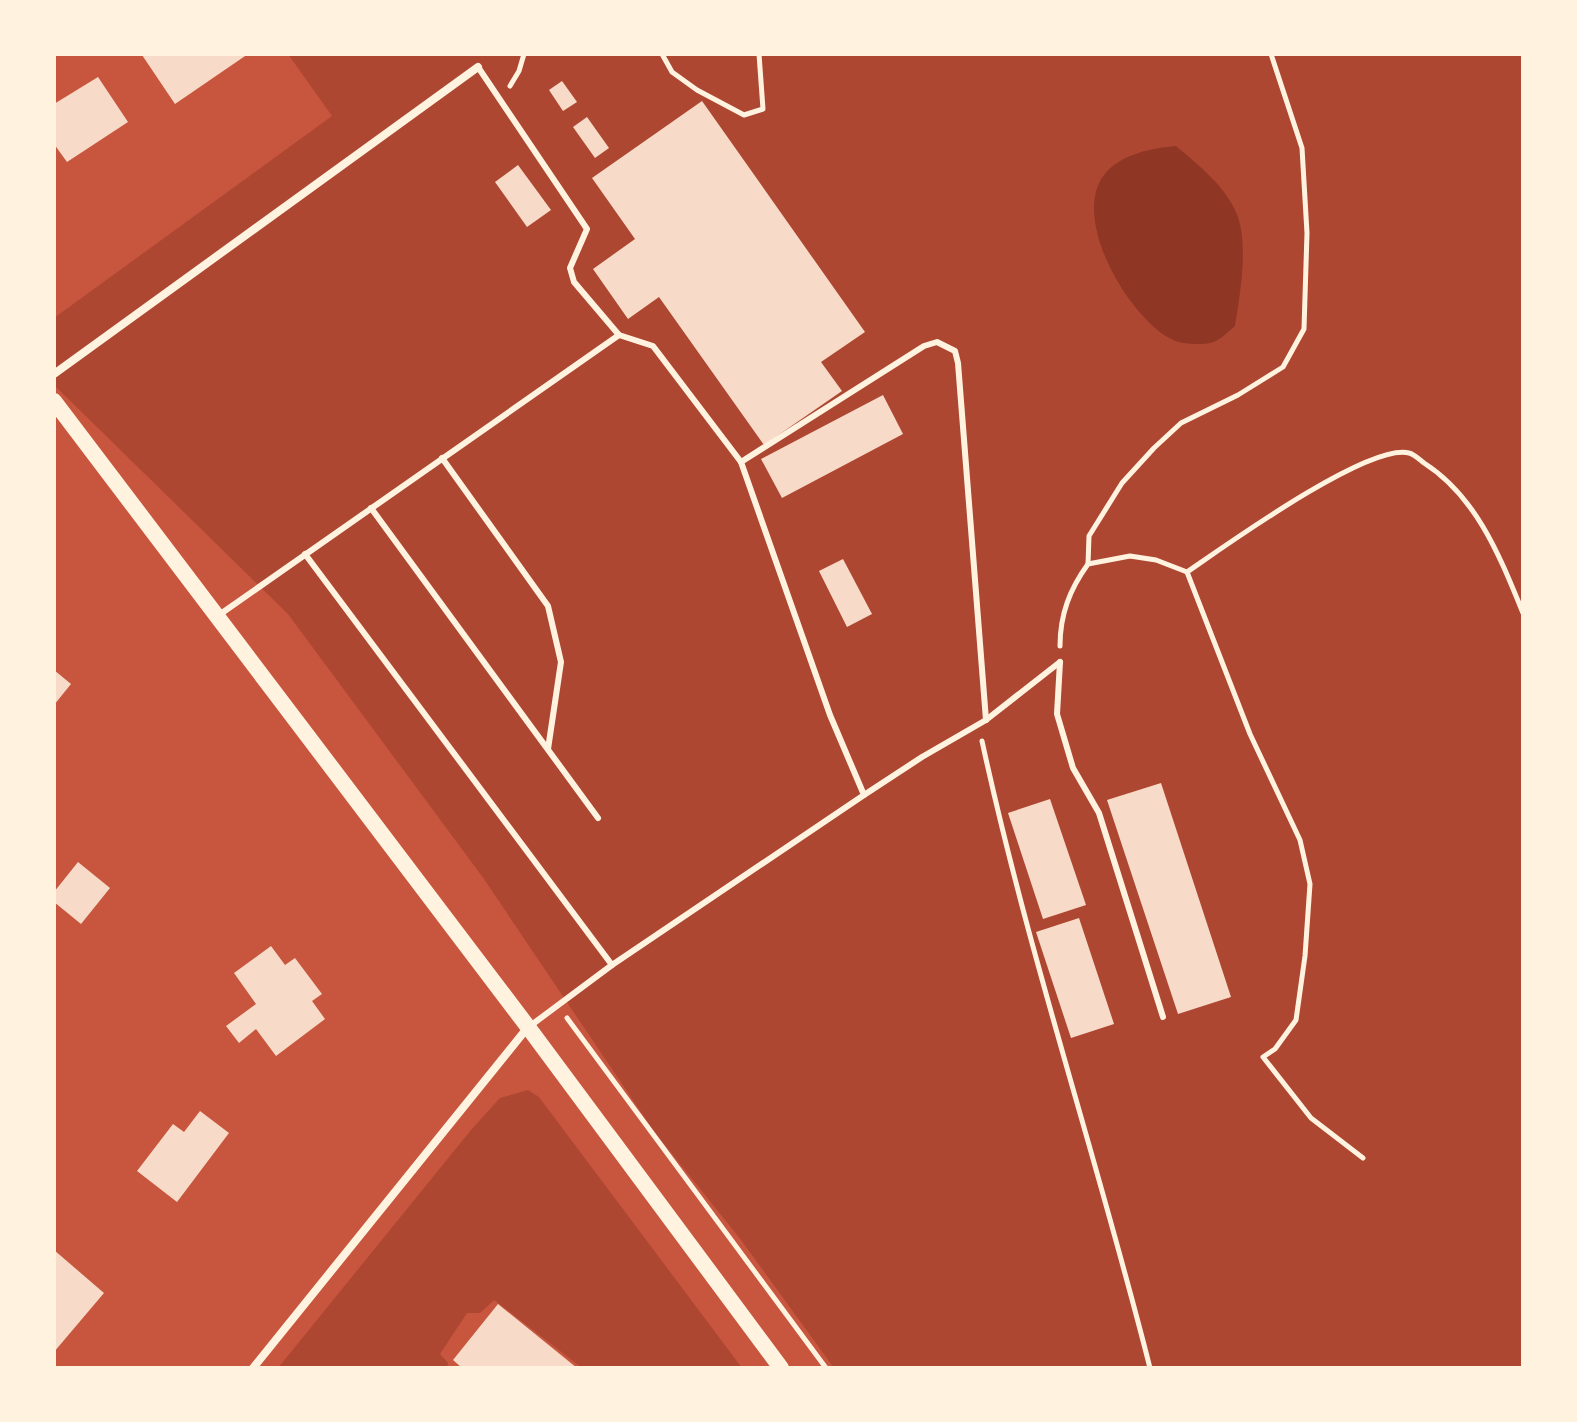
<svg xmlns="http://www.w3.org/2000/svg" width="1577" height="1422" font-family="'Open Sans',sans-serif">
<rect width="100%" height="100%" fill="#c8553d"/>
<g fill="#ae4732">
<path d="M 288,54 L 1523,54 L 1523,1368 L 834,1368 L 741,1240 L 653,1130 L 484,879 L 288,614 L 54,385 L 54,318 L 332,116 Z"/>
<path d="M 528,1090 L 539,1097 L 742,1368 L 582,1368 L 494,1300 L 480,1313 L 467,1313 L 440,1354 L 448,1363 L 447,1368 L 278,1368 L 471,1130 L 500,1098 Z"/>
</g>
<path fill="#8f3625" d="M 1176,146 C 1197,164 1223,184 1235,210 C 1250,239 1240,295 1235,326 C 1228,332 1218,342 1210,343 C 1201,345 1181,344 1173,340 C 1130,320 1070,219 1104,175 C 1120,154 1152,148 1176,146 Z"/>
<g fill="#f7dbc8">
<path d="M 144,54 L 248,54 L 175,104 L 142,55 Z"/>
<path d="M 98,77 L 128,122 L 67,162 L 54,144 L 54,104 Z"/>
<path d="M 562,81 L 577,102 L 563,111 L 549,90 Z"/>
<path d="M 702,101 L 865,332 L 821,362 L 842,391 L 764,445 L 659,297 L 628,319 L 593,269 L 635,239 L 592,178 Z"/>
<path d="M 587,117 L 609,148 L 595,158 L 573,127 Z"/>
<path d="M 518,165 L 551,210 L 527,227 L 495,182 Z"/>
<path d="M 883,395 L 903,434 L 782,498 L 761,459 Z"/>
<path d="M 843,559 L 872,614 L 847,627 L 819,571 Z"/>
<path d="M 54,670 L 71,684 L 54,705 Z"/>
<path d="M 1161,783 L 1231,997 L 1178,1014 L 1107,800 Z"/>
<path d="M 1050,799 L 1086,905 L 1043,919 L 1008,813 Z"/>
<path d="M 78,862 L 110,888 L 81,924 L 54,902 L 54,892 Z"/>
<path d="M 1079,918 L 1114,1024 L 1071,1038 L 1036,932 Z"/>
<path d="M 271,946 L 285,965 L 295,958 L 322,994 L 312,1001 L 325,1019 L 276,1056 L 256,1029 L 239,1043 L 226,1026 L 256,1004 L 234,973 Z"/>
<path d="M 200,1111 L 229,1133 L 177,1202 L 137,1171 L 173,1124 L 184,1132 Z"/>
<path d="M 54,1250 L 104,1293 L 54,1352 Z"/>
<path d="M 498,1304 L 577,1368 L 462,1368 L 453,1360 Z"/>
</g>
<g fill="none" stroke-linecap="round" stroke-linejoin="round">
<g stroke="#fff3e0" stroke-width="5">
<path d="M 662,54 L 672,72 L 697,90 L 744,115 L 763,109 L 759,54"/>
<path d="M 510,86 L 519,71 L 524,54"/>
<path d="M 1088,564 L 1089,536 L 1122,483 L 1154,448 L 1181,423 L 1238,395 L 1283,367 L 1304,329 L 1307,233 L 1302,148 L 1271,54"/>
<path d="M 1060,646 C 1060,614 1070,589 1088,564 L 1130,556 L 1156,560 L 1187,572"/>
<path d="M 982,741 C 1028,953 1097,1158 1150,1368"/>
<path d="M 567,1018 L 826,1368"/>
<path d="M 1363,1158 L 1311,1118 L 1263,1057 L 1275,1049 L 1296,1020 L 1305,956 L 1310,884 L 1300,840 L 1250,734 L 1187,572 C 1225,546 1368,443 1409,453 C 1414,454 1420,460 1424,463 C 1477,497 1500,557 1523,613"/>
</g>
<g stroke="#fff3e0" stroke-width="6">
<path d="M 619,335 L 653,346 L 741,462 L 830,715 L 864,795"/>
<path d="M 442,458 L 548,606 L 561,662 L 548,749"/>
<path d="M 741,462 L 924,346 L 937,342 L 955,351 L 958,363 L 986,720"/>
<path d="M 371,508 L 598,818"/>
<path d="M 305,554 L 612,965"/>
<path d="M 219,615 L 619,335 L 574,282 L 570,268 L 587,229 L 478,67"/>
<path d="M 1060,662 L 1057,714 L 1073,768 L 1099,813 L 1163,1017"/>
<path d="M 530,1026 L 612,965 L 864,795 L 922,757 L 986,720 L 1060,662"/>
</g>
<g stroke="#fff3e0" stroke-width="8">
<path d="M 54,374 L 478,67"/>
<path d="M 253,1368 L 528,1027"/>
</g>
<path stroke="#fff3e0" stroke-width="16" d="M 54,401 L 528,1027 L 781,1368"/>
</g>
<rect width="1577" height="1422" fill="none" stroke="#fff3e0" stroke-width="112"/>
</svg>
